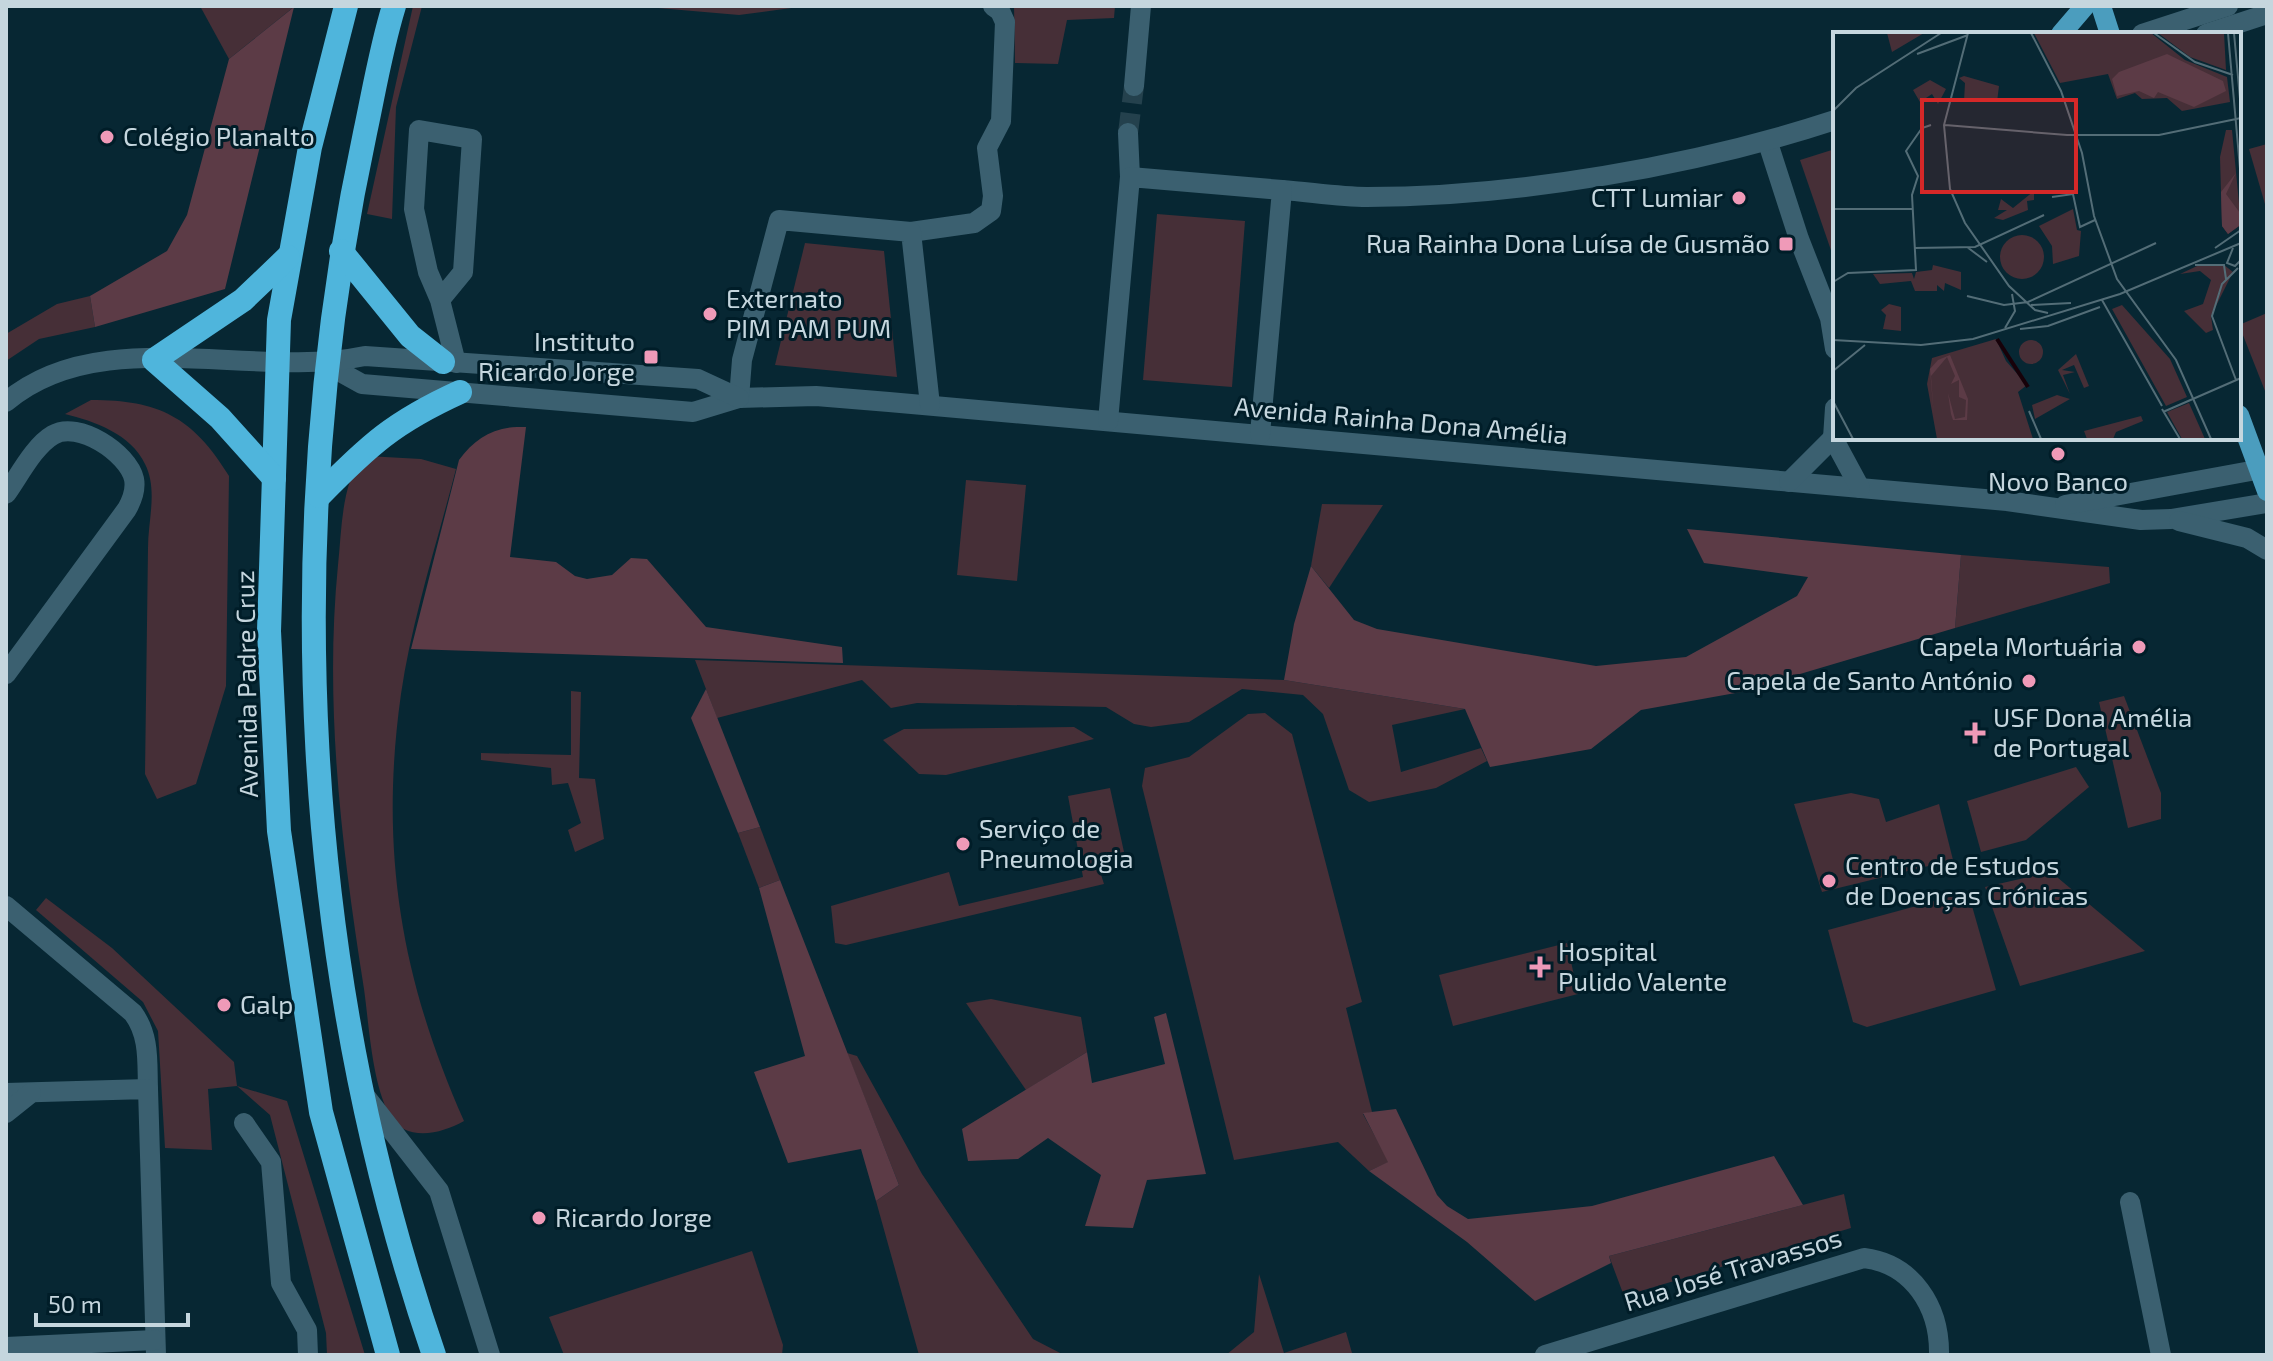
<svg xmlns="http://www.w3.org/2000/svg" width="2273" height="1361" font-family="'Exo 2',sans-serif">
<rect width="100%" height="100%" fill="#072733"/>
<g fill="#462f37">
<path d="M 200,6 L 295,6 L 229,59 Z"/>
<path d="M 413,6 L 422,6 L 396,107 L 392,219 L 367,214 Z"/>
<path d="M 635,6 L 806,6 L 739,15 Z"/>
<path d="M 1014,6 L 1115,6 L 1114,18 L 1067,20 L 1058,64 L 1015,63 Z"/>
<path d="M 2267,144 L 2267,211 L 2249,149 Z"/>
<path d="M 1835,149 L 1835,262 L 1800,160 Z"/>
<path d="M 1157,214 L 1245,221 L 1232,387 L 1143,380 Z"/>
<path d="M 805,243 L 884,251 L 897,377 L 775,365 Z"/>
<path d="M 90,296 L 95,327 L 39,339 L 6,361 L 6,334 L 57,304 Z"/>
<path d="M 2267,313 L 2267,396 L 2239,325 Z"/>
<path d="M 91,400 C 159,400 193,417 229,476 L 226,686 L 196,784 L 157,799 L 145,774 C 146,698 147,623 148,548 C 148,520 158,490 145,464 C 131,434 94,421 65,414 Z"/>
<path d="M 367,456 L 421,459 L 456,469 C 437,543 412,619 401,694 C 379,850 401,979 464,1121 C 441,1134 405,1143 389,1114 C 372,1082 369,1025 364,989 C 342,849 324,707 338,565 C 341,538 341,508 350,481 C 353,472 361,464 367,456 Z"/>
<path d="M 966,480 L 1026,485 L 1017,581 L 957,575 Z"/>
<path d="M 1322,504 L 1383,505 L 1329,588 L 1311,566 Z"/>
<path d="M 1961,555 L 2109,567 L 2110,583 L 1955,628 Z"/>
<path d="M 695,660 L 1284,680 L 1465,709 L 1392,725 L 1401,772 L 1481,748 L 1487,761 L 1436,788 L 1369,802 L 1349,790 L 1323,714 L 1303,695 L 1242,689 L 1189,722 L 1151,727 L 1134,724 L 1106,707 L 917,703 L 891,708 L 862,680 L 717,718 Z"/>
<path d="M 571,691 L 581,692 L 579,778 L 595,779 L 604,839 L 575,852 L 568,830 L 581,823 L 568,783 L 552,785 L 551,768 L 481,760 L 481,753 L 571,755 Z"/>
<path d="M 2124,696 L 2161,793 L 2161,819 L 2128,828 L 2099,702 Z"/>
<path d="M 1265,713 L 1292,734 L 1362,1002 L 1346,1008 L 1372,1112 L 1363,1114 L 1389,1162 L 1369,1171 L 1338,1142 L 1234,1160 L 1142,786 L 1145,768 L 1189,757 L 1248,714 Z"/>
<path d="M 1074,727 L 1094,739 L 946,775 L 919,774 L 883,740 L 904,729 Z"/>
<path d="M 2076,767 L 2089,787 L 2026,840 L 1981,852 L 1967,801 Z"/>
<path d="M 1110,788 L 1124,852 L 1096,859 L 1104,884 L 846,945 L 835,943 L 831,906 L 949,872 L 959,906 L 1083,877 L 1068,796 Z"/>
<path d="M 1851,793 L 1879,799 L 1886,822 L 1939,804 L 1953,860 L 1822,892 L 1794,804 Z"/>
<path d="M 760,827 L 780,880 L 759,888 L 738,833 Z"/>
<path d="M 2051,872 L 2145,951 L 2020,986 L 1985,887 Z"/>
<path d="M 1968,892 L 1996,990 L 1867,1027 L 1853,1022 L 1828,930 Z"/>
<path d="M 46,898 L 112,948 L 234,1062 L 237,1086 L 287,1101 L 365,1355 L 327,1355 L 326,1333 L 270,1115 L 237,1086 L 208,1089 L 212,1150 L 165,1148 L 158,1031 L 143,1002 L 36,910 Z"/>
<path d="M 1567,943 L 1578,994 L 1453,1026 L 1439,975 Z"/>
<path d="M 991,999 L 1081,1017 L 1087,1052 L 1026,1090 L 966,1003 Z"/>
<path d="M 847,1053 L 857,1056 L 922,1174 L 1033,1339 L 1064,1355 L 919,1355 L 876,1201 L 899,1185 Z"/>
<path d="M 1844,1194 L 1851,1228 L 1624,1296 L 1609,1256 Z"/>
<path d="M 752,1251 L 783,1345 L 782,1355 L 564,1355 L 549,1317 Z"/>
<path d="M 1259,1274 L 1284,1353 L 1346,1332 L 1352,1353 L 1226,1355 L 1254,1332 Z"/>
</g>
<g fill="#5c3b46">
<path d="M 294,7 L 225,289 L 95,327 L 90,296 L 167,251 L 187,215 L 229,59 Z"/>
<path d="M 517,427 L 526,427 L 510,557 L 556,562 L 575,576 L 587,579 L 612,575 L 631,558 L 647,559 L 706,627 L 842,647 L 843,663 L 411,649 L 459,460 C 474,440 491,428 517,427 Z"/>
<path d="M 1687,529 L 1961,555 L 1955,628 L 1800,674 L 1791,683 L 1641,710 L 1591,749 L 1490,767 L 1465,709 L 1284,680 L 1294,624 L 1311,566 L 1354,620 L 1377,629 L 1596,666 L 1686,657 L 1797,596 L 1808,577 L 1704,563 Z"/>
<path d="M 706,689 L 760,827 L 738,833 L 691,718 Z"/>
<path d="M 780,880 L 899,1185 L 876,1201 L 861,1149 L 788,1163 L 754,1072 L 805,1056 L 759,888 Z"/>
<path d="M 1166,1013 L 1206,1174 L 1147,1180 L 1133,1228 L 1085,1226 L 1101,1175 L 1048,1138 L 1018,1159 L 968,1161 L 962,1129 L 1087,1052 L 1092,1083 L 1165,1064 L 1154,1017 Z"/>
<path d="M 1396,1109 L 1437,1195 L 1447,1206 L 1468,1219 L 1592,1206 L 1774,1156 L 1803,1205 L 1609,1256 L 1611,1263 L 1535,1301 L 1467,1242 L 1369,1171 L 1388,1162 L 1363,1113 Z"/>
</g>
<g fill="none" stroke-linecap="round" stroke-linejoin="round">
<path stroke="#24414d" stroke-width="20" stroke-dasharray="20 10" stroke-linecap="butt" d="M 1128,133 L 1134,86"/>
<g stroke="#3b6070" stroke-width="20">
<path d="M 2142,34 L 2228,6"/>
<path d="M 2206,34 L 2267,14"/>
<path d="M 1134,86 L 1141,6"/>
<path d="M 1128,133 L 1130,177"/>
<path d="M 1768,143 L 1799,239 L 1830,318 L 1835,349"/>
<path d="M 1282,190 C 1310,192 1339,197 1367,197 C 1515,197 1695,166 1835,120"/>
<path d="M 911,232 L 974,223 L 991,211 L 993,196 L 987,148 L 1001,121 L 1005,22 L 1000,11 L 993,6"/>
<path d="M 440,300 L 463,272 L 472,139 L 419,130 L 414,209 L 428,272 L 440,300 L 456,363"/>
<path d="M 326,364 L 362,384 L 693,412 L 739,398 L 816,396 L 889,402 L 2007,501 L 2141,520 L 2171,519 L 2267,503"/>
<path d="M 739,398 L 742,360 L 779,220 L 911,232 L 930,405"/>
<path d="M 6,402 C 100,322 252,380 365,356 L 698,379 L 739,398"/>
<path d="M 1835,408 L 1833,438 L 1860,488"/>
<path d="M 1108,421 L 1130,177 L 1282,190 L 1260,434"/>
<path d="M 1789,482 L 1833,438"/>
<path d="M 6,494 C 19,476 34,446 53,435 C 78,420 128,453 134,479 C 136,489 132,500 127,509 L 6,674"/>
<path d="M 2065,505 L 2267,468"/>
<path d="M 2179,521 L 2247,538 L 2267,550"/>
<path d="M 6,906 L 133,1013 C 150,1036 147,1062 148,1089"/>
<path d="M 6,1093 L 148,1089 L 156,1355"/>
<path d="M 365,1096 L 439,1191 L 490,1355"/>
<path d="M 6,1113 L 31,1093"/>
<path d="M 244,1123 L 271,1162 L 281,1283 L 307,1330 L 308,1355"/>
<path d="M 2130,1202 L 2161,1355"/>
<path d="M 6,1347 L 155,1340"/>
<path d="M 1545,1355 L 1864,1258 C 1912,1264 1940,1306 1939,1355"/>
</g>
<g stroke="#4b9dbe" stroke-width="20">
<path d="M 2101,6 L 2110,34"/>
<path d="M 2061,34 L 2085,6"/>
<path d="M 2239,415 L 2267,491"/>
</g>
<g stroke="#4fb5dc" stroke-width="24">
<path d="M 346,6 L 310,147 L 279,320 L 269,631 L 279,831 L 321,1112 L 388,1355"/>
<path d="M 394,6 C 381,48 374,91 365,133 C 279,534 301,967 434,1355"/>
<path d="M 341,251 L 410,336 L 443,362"/>
<path d="M 274,478 L 220,418 L 154,360 L 243,300 L 288,257"/>
<path d="M 319,496 C 369,445 394,422 460,392"/>
</g>
</g>
<g fill="#ef9ab8" stroke="#001d28" stroke-width="3">
<circle cx="107" cy="137" r="8"/>
<circle cx="1739" cy="198" r="8"/>
<rect x="1778" y="236" width="16" height="16" rx="4"/>
<circle cx="710" cy="314" r="8"/>
<rect x="643" y="349" width="16" height="16" rx="4"/>
<circle cx="2058" cy="454" r="8"/>
<circle cx="2139" cy="647" r="8"/>
<circle cx="2029" cy="681" r="8"/>
<path d="M1971 721h8v8h8v8h-8v8h-8v-8h-8v-8h8z"/>
<circle cx="963" cy="844" r="8"/>
<circle cx="1829" cy="881" r="8"/>
<path d="M1536 955h8v8h8v8h-8v8h-8v-8h-8v-8h8z"/>
<circle cx="224" cy="1005" r="8"/>
<circle cx="539" cy="1218" r="8"/>
</g>
<g text-anchor="middle" stroke-width="6" stroke-linejoin="round" paint-order="stroke">
<g font-size="26" fill="#c5d6de" stroke="#001d28" text-anchor="start">
<text x="123" y="146">Colégio Planalto</text>
<text x="1723" y="207" text-anchor="end">CTT Lumiar</text>
<text x="1770" y="253" text-anchor="end">Rua Rainha Dona Luísa de Gusmão</text>
<text x="726" y="308">Externato<tspan x="726" dy="30">PIM PAM PUM</tspan></text>
<text x="635" y="351" text-anchor="end">Instituto<tspan x="635" dy="30">Ricardo Jorge</tspan></text>
<text x="2058" y="491" text-anchor="middle">Novo Banco</text>
<text x="2123" y="656" text-anchor="end">Capela Mortuária</text>
<text x="2013" y="690" text-anchor="end">Capela de Santo António</text>
<text x="1993" y="727">USF Dona Amélia<tspan x="1993" dy="30">de Portugal</tspan></text>
<text x="979" y="838">Serviço de<tspan x="979" dy="30">Pneumologia</tspan></text>
<text x="1845" y="875">Centro de Estudos<tspan x="1845" dy="30">de Doenças Crónicas</tspan></text>
<text x="1558" y="961">Hospital<tspan x="1558" dy="30">Pulido Valente</tspan></text>
<text x="240" y="1014">Galp</text>
<text x="555" y="1227">Ricardo Jorge</text>
</g>
<g font-size="26" fill="#c5d6de" stroke="#001d28">
<text transform="translate(1401 421) rotate(5)" y="9">Avenida Rainha Dona Amélia</text>
<text transform="translate(247 684) rotate(-91)" y="9">Avenida Padre Cruz</text>
<text transform="translate(1733 1270) rotate(-17)" y="9">Rua José Travassos</text>
</g>
</g>
<g transform="translate(1833 32)">
<rect width="408" height="408" fill="#072733"/>
<path d="M 54,1 L 91,1 L 59,20 ZM 201,1 L 318,1 L 352,28 L 394,45 L 397,70 L 349,79 L 334,66 L 309,67 L 302,61 L 284,67 L 275,42 L 227,51 ZM 325,1 L 391,1 L 393,38 L 357,25 ZM 131,44 L 166,54 L 164,70 L 131,69 L 132,51 L 126,46 ZM 97,48 L 113,57 L 105,72 L 99,62 L 87,70 L 80,58 ZM 393,98 L 399,98 L 407,182 L 406,194 L 395,202 L 389,194 L 387,125 ZM 201,159 L 201,168 L 194,169 L 195,178 L 170,188 L 161,186 L 174,178 L 165,178 L 168,167 L 180,176 ZM 240,177 L 244,198 L 248,199 L 246,224 L 220,232 L 219,214 L 206,194 ZM167 225a22 22 0 1 1 44 0a22 22 0 1 1-44 0ZM 100,233 L 128,240 L 128,258 L 112,251 L 111,259 L 104,253 L 104,259 L 82,259 L 78,249 L 47,252 L 40,242 L 79,241 L 81,247 L 83,240 L 99,238 ZM 391,233 L 400,240 L 378,284 L 380,298 L 373,301 L 351,279 L 370,272 L 378,248 L 367,239 L 347,242 L 364,234 ZM 56,272 L 68,275 L 68,299 L 50,297 L 53,283 L 48,278 ZM 289,273 L 337,327 L 354,365 L 333,374 L 279,277 ZM 163,307 L 173,329 L 194,353 L 185,360 L 200,407 L 104,407 L 94,352 L 99,326 ZM186 320a12 12 0 1 1 24 0a12 12 0 1 1-24 0ZM 243,322 L 256,354 L 251,356 L 241,333 L 229,338 L 242,340 L 230,343 L 237,362 L 225,338 ZM 224,363 L 237,367 L 202,387 L 199,373 ZM 356,371 L 372,407 L 349,407 L 334,380 ZM 308,384 L 310,389 L 283,400 L 280,407 L 254,407 L 251,399 Z" fill="#462f37"/>
<path d="M 334,22 L 390,49 L 393,59 L 361,75 L 325,60 L 321,66 L 306,59 L 284,64 L 279,47 L 286,40 ZM 403,141 L 393,162 L 407,181 L 406,194 L 395,202 L 389,194 L 388,160 ZM 117,323 L 135,367 L 134,388 L 120,388 L 118,382 L 115,361 L 122,387 L 132,385 L 133,368 L 126,365 L 126,348 L 118,352 L 122,344 L 114,325 L 98,344 L 101,386 L 97,337 L 105,328 Z" fill="#5c3b46"/>
<path fill="none" stroke="#170109" stroke-width="4" d="M 164,307 L 195,355"/>
<path fill="none" stroke="#536d77" stroke-width="2" d="M 135,1 L 111,93 L 117,157 L 132,191 L 176,254 L 202,278 L 215,281M 198,1 L 228,59 L 249,121 L 261,184 L 284,247 L 343,328 L 378,407M 321,1 L 362,30 L 400,43M 395,1 L 408,148M 401,1 L 408,78M 84,22 L 135,3M 0,79 L 23,56 L 108,1M 112,93 L 234,103 L 326,103 L 408,86M 219,165 L 240,162 L 247,195 L 262,188M 0,177 L 80,177M 134,215 L 154,230M 82,216 L 142,215 L 211,183M 382,216 L 408,198M 400,216 L 394,231 L 402,234 L 408,228M 362,233 L 391,233 L 393,247M 0,250 L 15,241 L 83,238 L 79,163 L 85,144 L 73,119 L 89,96 L 98,93M 134,264 L 171,273 L 195,270 L 323,211M 269,268 L 329,374M 198,273 L 238,271M 172,296 L 182,279 L 179,262M 187,297 L 215,294 L 267,275M 0,308 L 88,313 L 140,307 L 287,262 L 408,211M 0,339 L 32,313M 403,348 L 379,284 L 389,252 L 405,236M 0,369 L 20,407M 329,377 L 347,407M 196,379 L 208,407M 330,380 L 408,346"/>
<path fill="#d62828" fill-opacity="0.15" stroke="#d62828" stroke-width="4" d="M 89,68 L 243,68 L 243,160 L 89,160 Z"/>
<rect width="408" height="408" fill="none" stroke="#c5d6de" stroke-width="4"/>
</g>
<rect width="2273" height="1361" fill="none" stroke="#c5d6de" stroke-width="16"/>
<path d="M36 1313v12h152v-12" fill="none" stroke="#c5d6de" stroke-width="4"/>
<text x="48" y="1313" font-size="24" fill="#c5d6de" stroke="#001d28" stroke-width="6" paint-order="stroke">50 m</text>
</svg>
